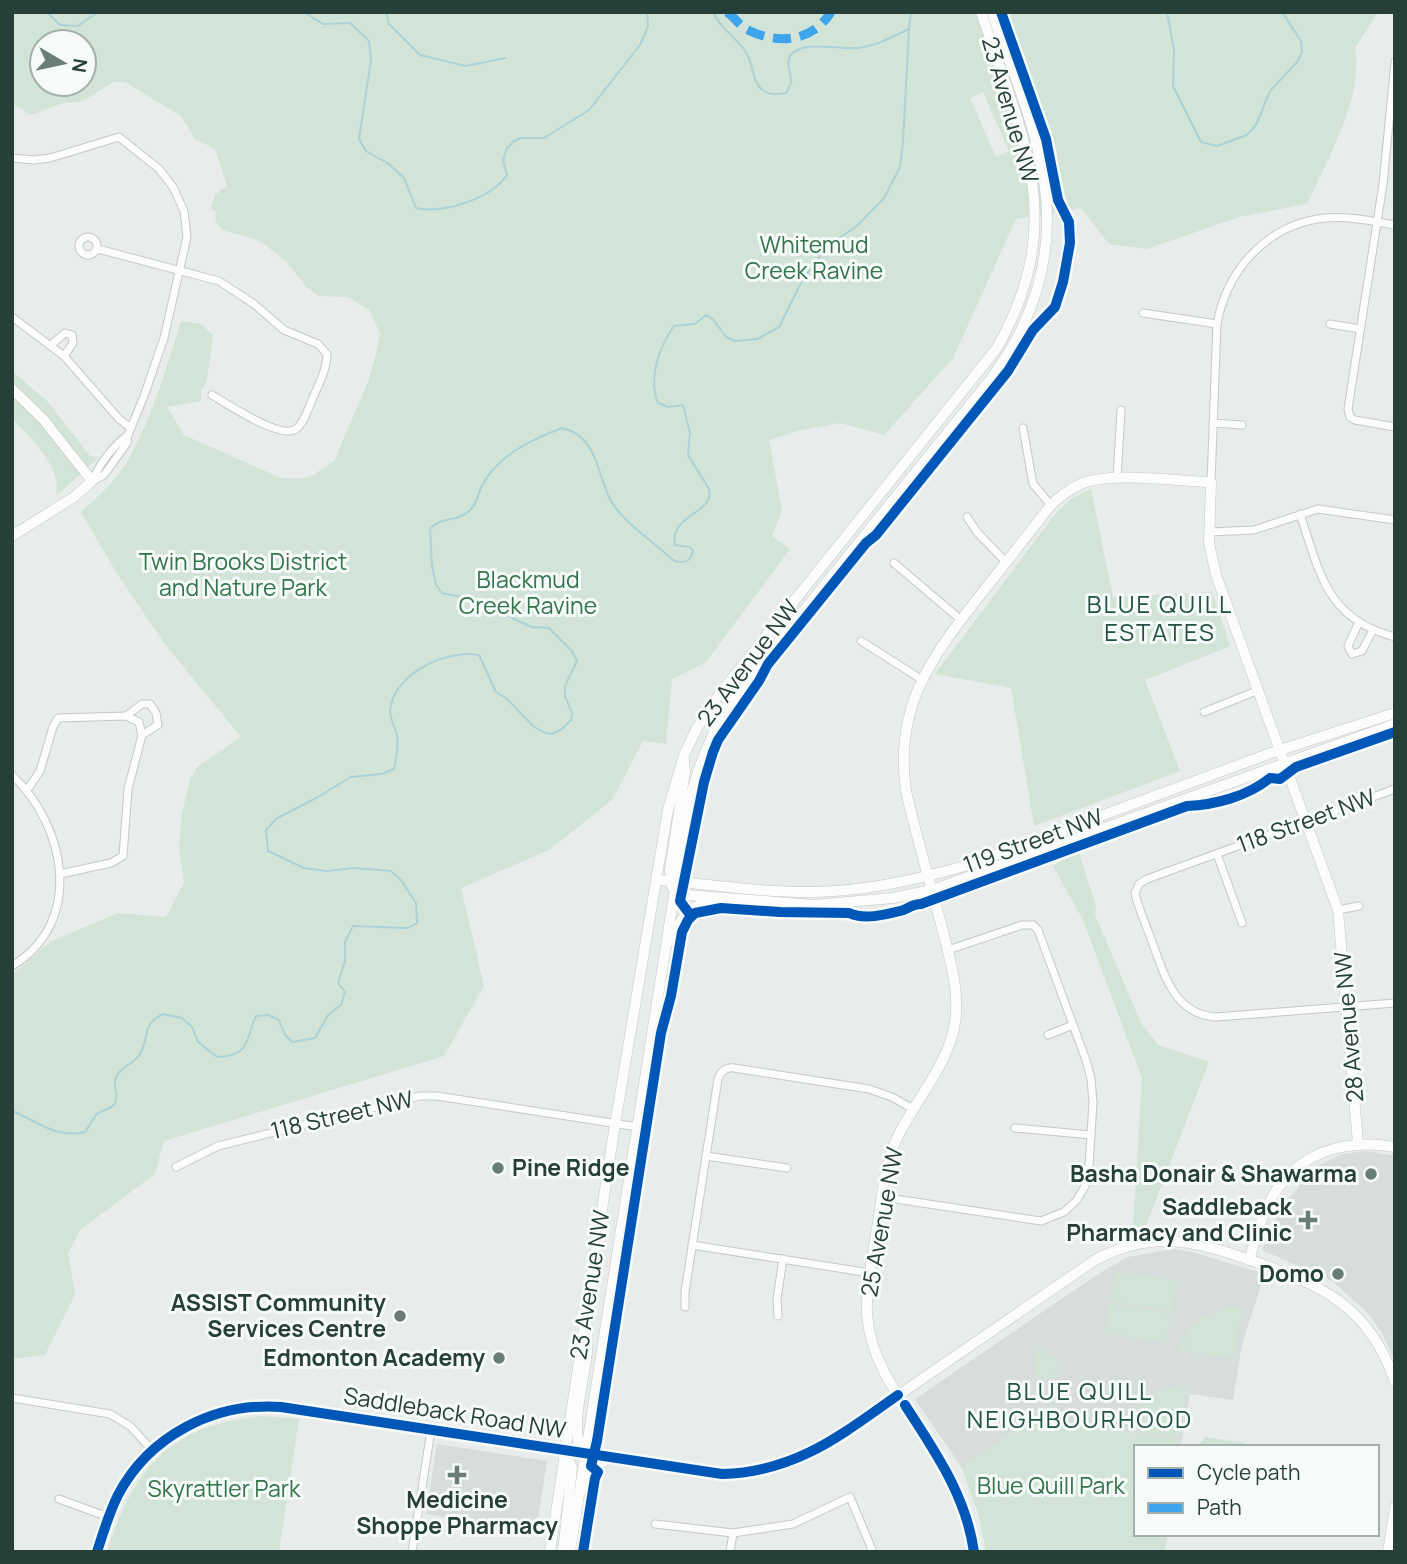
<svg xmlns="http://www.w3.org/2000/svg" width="1407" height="1564" font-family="Manrope,sans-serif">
<rect width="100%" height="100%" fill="#e8ecea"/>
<g fill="#d6ddda">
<path d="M 1366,1151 L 1395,1156 L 1395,1361 L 1382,1333 L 1368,1313 L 1332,1281 L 1262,1250 L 1282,1206 L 1317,1166 L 1343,1154 Z"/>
<path d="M 1173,1249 L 1192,1252 L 1265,1274 L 1242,1344 L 1233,1400 L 1190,1394 L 1182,1441 L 1050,1420 L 1052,1405 L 962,1468 L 915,1399 L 1098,1274 L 1128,1257 Z"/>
<path d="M 437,1444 L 547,1461 L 536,1531 L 426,1514 Z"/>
</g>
<g fill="#d2e4d7" fill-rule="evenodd">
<path d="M 12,12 L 1378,12 L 1355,48 C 1364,97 1327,160 1307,204 L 1239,217 L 1147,249 L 1109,244 L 1081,208 L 1016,219 L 953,358 L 884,435 L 840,423 L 801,430 L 769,440 L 782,511 L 772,536 L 790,549 L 706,662 L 672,679 L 666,744 L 643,741 L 612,800 L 549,850 L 461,888 L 484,986 L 444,1056 L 164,1141 L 155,1174 L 80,1230 L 68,1253 L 75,1295 L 45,1355 L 12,1359 L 12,975 L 50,942 L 118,913 L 166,917 L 184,883 L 179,848 L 182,813 L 190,780 L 197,767 L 241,737 L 164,643 L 116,572 L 81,512 C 99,496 120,477 131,455 C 154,412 167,366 181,321 L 201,324 L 213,335 L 207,381 L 201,390 L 201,401 L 167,407 L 184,435 L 281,478 L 298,479 L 310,477 L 334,461 L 368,382 L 376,354 L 380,333 L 369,310 L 348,297 L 319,296 L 306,287 L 286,261 L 260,241 L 222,230 L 215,220 L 216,212 L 211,208 L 215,195 L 227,186 L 215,149 L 195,139 L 181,116 L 125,82 L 113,82 L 83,101 L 63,103 L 31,115 L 13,104 ZM 42,42 L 84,42 L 84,84 L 42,84 ZM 983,92 L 1009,151 L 996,157 L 970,98 Z"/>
<path d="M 12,371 L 47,401 L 90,456 L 99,457 L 56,496 C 64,471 30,435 12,419 Z"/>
<path d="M 1091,489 L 1113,597 L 1212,592 L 1230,646 L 1145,680 L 1180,771 L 1034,826 L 1011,688 L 935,674 L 1056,513 L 1072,498 Z"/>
<path d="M 1078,850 L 1096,906 L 1095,915 L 1141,1023 L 1158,1045 L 1209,1062 L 1144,1231 L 1133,1228 L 1142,1078 L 1083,920 L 1053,866 Z"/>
<path d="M 1116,1271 L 1177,1281 L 1172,1311 L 1111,1301 Z"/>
<path d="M 1110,1303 L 1171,1313 L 1166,1343 L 1105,1333 Z"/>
<path d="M 1231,1307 L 1242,1307 L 1234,1355 L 1230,1358 L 1178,1350 C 1189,1322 1203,1314 1231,1307 Z"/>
<path d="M 1039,1349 L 1045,1350 L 1058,1362 L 1058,1371 L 1055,1377 L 1043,1379 L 1037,1377 L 1035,1358 Z"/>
<path d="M 1177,1386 L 1188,1386 L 1180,1433 L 1176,1437 L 1124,1429 C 1134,1402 1151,1392 1177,1386 Z"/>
<path d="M 1053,1405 L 1051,1420 L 1182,1441 L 1182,1447 L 1136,1447 L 1136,1534 L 1168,1534 L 1165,1552 L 986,1552 L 979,1516 L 962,1468 Z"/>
<path d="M 262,1416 L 299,1419 L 279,1552 L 107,1552 C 133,1467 171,1425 262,1416 Z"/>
<path d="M 1206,1437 L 1246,1443 L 1246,1447 L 1197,1447 Z"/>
</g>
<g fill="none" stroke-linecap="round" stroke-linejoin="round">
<g stroke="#acd1d7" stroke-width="2">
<path d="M 47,12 L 60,25 L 78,26 L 98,12"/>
<path d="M 304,12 L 323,24 L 350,23 L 369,41 L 371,60 L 359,139 L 366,151 L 389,164 L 404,178 L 416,208 C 443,214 491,199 507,175 L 503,160 L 507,148 L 514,141 L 522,138 L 544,138 L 589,110 L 640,45 L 648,26 L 647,12"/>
<path d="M 386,12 L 389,24 L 420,55 L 466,66 L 505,58"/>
<path d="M 713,12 C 723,33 740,39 748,56 C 754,68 752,83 764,91 C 771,96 779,94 786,93 C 788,89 790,87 791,83 C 792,74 785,64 790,56 C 802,39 839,50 858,48 C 877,46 891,37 909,29 L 911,12"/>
<path d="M 1167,12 L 1174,50 L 1173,86 L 1201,142 L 1217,146 L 1247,135 L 1256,125 L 1270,91 L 1298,61 L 1302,52 L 1301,41 L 1282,12"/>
<path d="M 12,1111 C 38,1121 55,1139 85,1132 C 89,1127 93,1118 97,1114 C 103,1109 112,1110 115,1103 C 119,1095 114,1089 115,1081 C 117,1067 134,1065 140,1054 C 150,1036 141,1025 163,1014 L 182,1018 L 192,1027 L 198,1042 L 217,1057 C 250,1056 245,1041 256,1016 L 268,1015 L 279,1020 L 285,1035 L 292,1042 L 315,1038 L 328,1015 L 341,1005 L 345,992 L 338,983 L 345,961 L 345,942 L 353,926 L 408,928 L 417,923 L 416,903 L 401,880 L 391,871 L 354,868 L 327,871 L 304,868 L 268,851 L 266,830 L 276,819 L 316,798 L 351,777 L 381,774 L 394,769 C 396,758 399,747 397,736 C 395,727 390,719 390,710 C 394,673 447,649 479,655 L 496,692 L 507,699 L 533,726 L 543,732 L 551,734 L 561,730 L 571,720 L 572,713 L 565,696 L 565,686 L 577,661 L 572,651 L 549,628 L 532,627 L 514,619 L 489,603 L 442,593 L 436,585 L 432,565 L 430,529 C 443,515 457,522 468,512 C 478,504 477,494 483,484 C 498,455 533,439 562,428 C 595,435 597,469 608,495 C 618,519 654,542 673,560 C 683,565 691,562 693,550 L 689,547 L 675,545 C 669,514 715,514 709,489 L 688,455 L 690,433 L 683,405 L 668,407 L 658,403 C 648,378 659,347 674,326 L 695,324 L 706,315 L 713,319 L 726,337 L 735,341 L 757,339 L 779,327 L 803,279 L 827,247 L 858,225 L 884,198 L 900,167 L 903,142 L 909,29"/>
</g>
<defs>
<g id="street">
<path d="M 1395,62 L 1383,184 L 1348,409 L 1350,417 L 1355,420 L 1395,427"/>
<path d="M 12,158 L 34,160 L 50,158 L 119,137 L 159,169 L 173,187 L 184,211 L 187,237 L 164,338 L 144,396 L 128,435 L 127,443 L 104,475 L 92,481"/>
<circle cx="88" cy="246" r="9"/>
<path d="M 98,249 L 219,281 L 254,304 L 284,330 L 318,344 L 327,354 C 327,369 318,386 312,400 C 308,409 304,423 296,429 C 281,440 227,404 212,395"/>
<path d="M 1143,313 L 1217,324"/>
<path d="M 12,317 L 64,356 L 119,419 L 131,428"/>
<path d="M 1330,324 L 1360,329"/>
<path d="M 51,345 L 65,333 L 72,335 L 73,343 L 64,356"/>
<path d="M 1213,423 L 1242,425"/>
<path d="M 1023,428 L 1033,484 L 1051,505"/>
<path d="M 1117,479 L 1121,410"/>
<path d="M 92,481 C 100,464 113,446 128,435"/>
<path d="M 1211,482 L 1217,324 C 1227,269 1268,224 1325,218 C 1348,216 1372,221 1395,225"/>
<path d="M 1300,514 C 1320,573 1326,619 1395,637"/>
<path d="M 967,517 L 977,532 L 1006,562"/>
<path d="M 1209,532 L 1254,530 L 1318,509 L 1395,520"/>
<path d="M 894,563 L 961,620"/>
<path d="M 1359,622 L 1348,646 L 1352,654 L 1362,651 L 1373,630"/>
<path d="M 861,641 L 921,679"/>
<path d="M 1204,712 L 1259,690"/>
<path d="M 126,716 L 142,704 L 150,704 L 156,713 L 158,725 L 142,735"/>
<path d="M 12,775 C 66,826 85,922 12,966"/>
<path d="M 1395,789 L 1147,879 L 1139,884 L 1135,893 C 1138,908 1146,924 1151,939 C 1164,973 1173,1014 1216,1017 L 1395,1003"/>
<path d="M 27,790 L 40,771 L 53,727 L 58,718 L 126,716 L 139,722 L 142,735 L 128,789 L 123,856 L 111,863 L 60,874"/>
<path d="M 1217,854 L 1242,923"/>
<path d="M 1338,910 L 1359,906"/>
<path d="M 1048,1035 L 1073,1025"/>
<path d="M 1015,1128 L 1091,1135"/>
<path d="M 706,1156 L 787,1168"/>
<path d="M 176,1167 L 218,1146 L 420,1096 L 437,1096 L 638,1127"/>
<path d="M 882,1197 L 1041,1221 L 1064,1212 L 1077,1200 L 1085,1186 L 1089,1166 L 1093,1103 L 1091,1079 L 1086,1060 L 1038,930 L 1033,925 L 1022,925 L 948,950"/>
<path d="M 692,1245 L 870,1273"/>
<path d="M 685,1307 L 685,1292 L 718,1079 C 721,1071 726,1067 734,1068 L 869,1089 L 892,1097 L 913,1109"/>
<path d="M 778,1316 L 777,1299 L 783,1259"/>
<path d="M 12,1398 L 110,1414 L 130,1426 L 152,1450"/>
<path d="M 59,1499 L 108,1517"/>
<path d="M 655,1524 L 733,1533 L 793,1524 L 850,1497 L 873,1552"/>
<path d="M 412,1552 L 431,1430"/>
<path d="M 730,1552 L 733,1533"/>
</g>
<g id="secondary">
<path d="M 12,389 L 43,419 L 92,481 L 74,497 L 12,536"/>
<path d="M 657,880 C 709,884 761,893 814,892 C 867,891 917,880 968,865 L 1271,753 L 1395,713"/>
<path d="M 672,887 L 670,870 L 685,772 L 684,760"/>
<path d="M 675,894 L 814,905 L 893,898 L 932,890 L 1395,724"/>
<path d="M 672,941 C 680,917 689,907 713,900"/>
<path d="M 1249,1260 C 1255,1241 1260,1220 1269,1203 C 1294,1153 1343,1138 1395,1147"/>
<path d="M 586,1455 L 580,1450 C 569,1410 592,1367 587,1326"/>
<path d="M 585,1489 C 590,1475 596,1466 609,1458"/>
<path d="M 97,1552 C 103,1533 109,1514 118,1496 C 152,1430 223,1399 295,1409 L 711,1473 C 753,1476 793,1464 829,1443 L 1095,1260 C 1153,1230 1192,1240 1250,1260 C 1320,1284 1370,1306 1395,1382"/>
<path d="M 550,1552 L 615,1124 L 668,810 L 684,755 L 697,728 L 718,696 L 997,348 C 1069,220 1023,139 981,12"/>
<path d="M 563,1552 L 572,1468 L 565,1452"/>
<path d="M 570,1552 L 687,813 C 695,772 709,738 730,702 L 991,379 C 1002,362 1014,346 1022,328 C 1077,213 1030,122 992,12"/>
<path d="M 974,1552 C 969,1517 956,1482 937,1453 C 909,1409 870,1368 867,1313 C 866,1286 872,1260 876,1234 C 882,1202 883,1165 898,1136 C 917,1098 948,1065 955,1023 C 960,989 949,956 941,924 C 929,880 916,835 906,791 C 894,708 930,659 978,598 C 1002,567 1027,536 1051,505 C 1061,496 1070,488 1083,483 C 1114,472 1176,481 1211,482 L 1209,543 L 1216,575 L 1338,910 L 1358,1143"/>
<path d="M 1388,1552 L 1395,1507"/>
</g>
</defs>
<use href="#street" stroke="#c5c9c7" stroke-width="9"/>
<use href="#secondary" stroke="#c4c9c7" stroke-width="11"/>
<use href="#street" stroke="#fcfcfc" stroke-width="7"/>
<use href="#secondary" stroke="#fcfcfc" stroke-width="10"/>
<path stroke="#3ea4ec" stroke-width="9" stroke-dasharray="18 9" stroke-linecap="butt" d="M 727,12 C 734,17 741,27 748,30 C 778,45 812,42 831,12"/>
<defs>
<g id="cycleway">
<path d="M 691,916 L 680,901 L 704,782 L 713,752 L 718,740 L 759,681 L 768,664 L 866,543 L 876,535 L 1008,371 L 1033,330 L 1055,307 L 1063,282 L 1070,243 L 1069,222 L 1058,200 L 1046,139 L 1001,12"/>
<path d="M 905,1405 C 935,1452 966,1495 974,1552"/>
<path d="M 97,1552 C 103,1533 109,1513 118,1495 C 149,1436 214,1402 281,1407 L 722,1474 C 796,1472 841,1435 898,1395"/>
<path d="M 583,1552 L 595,1478 L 598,1472 L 591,1466 L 597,1441 L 661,1033 L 671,996 L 682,932 L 688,920 L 695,913 L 721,908 L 780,912 L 849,913 C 864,920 884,915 900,911 C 908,909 912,904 921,904 L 1187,806 C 1215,805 1248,796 1270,778 L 1280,779 L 1296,767 L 1395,732"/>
</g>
</defs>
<use href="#cycleway" stroke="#f6faf8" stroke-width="15"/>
<use href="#cycleway" stroke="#0057b8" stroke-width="10"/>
</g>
<g fill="#6a7c76" stroke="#f6faf8" stroke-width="2.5">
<circle cx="498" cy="1168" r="7"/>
<circle cx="1371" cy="1174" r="7"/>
<path d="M1304.5 1209.5h7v7h7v7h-7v7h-7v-7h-7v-7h7z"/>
<circle cx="1338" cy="1274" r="7"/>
<circle cx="400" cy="1316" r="7"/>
<circle cx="499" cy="1358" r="7"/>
<path d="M453.5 1464.5h7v7h7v7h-7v7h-7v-7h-7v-7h7z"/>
</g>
<g text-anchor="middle" stroke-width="6" stroke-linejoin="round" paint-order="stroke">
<g font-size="23" fill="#263f38" stroke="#f6faf8">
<text transform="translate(1010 110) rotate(74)" y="8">23 Avenue NW</text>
<text transform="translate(748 663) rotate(-53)" y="8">23 Avenue NW</text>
<text transform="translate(1306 821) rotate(-20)" y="8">118 Street NW</text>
<text transform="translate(1033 841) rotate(-20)" y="8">119 Street NW</text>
<text transform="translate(1349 1027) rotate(-95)" y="8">28 Avenue NW</text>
<text transform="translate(342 1115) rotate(-13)" y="8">118 Street NW</text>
<text transform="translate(882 1222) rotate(-80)" y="8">25 Avenue NW</text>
<text transform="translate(590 1285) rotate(-81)" y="8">23 Avenue NW</text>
<text transform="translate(455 1413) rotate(9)" y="8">Saddleback Road NW</text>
</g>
<g font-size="23" fill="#32744b" stroke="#f6faf8">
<text x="814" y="253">Whitemud<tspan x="814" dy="26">Creek Ravine</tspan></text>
<text x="243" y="570">Twin Brooks District<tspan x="243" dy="26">and Nature Park</tspan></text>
<text x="528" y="588">Blackmud<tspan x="528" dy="26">Creek Ravine</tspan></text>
<text x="1051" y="1494">Blue Quill Park</text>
<text x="224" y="1497">Skyrattler Park</text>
</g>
<g font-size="23" font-weight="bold" fill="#263f38" stroke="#f6faf8" text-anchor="end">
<text x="512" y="1176" text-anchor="start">Pine Ridge</text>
<text x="1357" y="1182">Basha Donair &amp; Shawarma</text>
<text x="1292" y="1215">Saddleback<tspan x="1292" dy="26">Pharmacy and Clinic</tspan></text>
<text x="1324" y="1282">Domo</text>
<text x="386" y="1311">ASSIST Community<tspan x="386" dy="26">Services Centre</tspan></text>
<text x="485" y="1366">Edmonton Academy</text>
<text x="457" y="1508" text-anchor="middle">Medicine<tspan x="457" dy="26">Shoppe Pharmacy</tspan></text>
</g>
<g font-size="24" letter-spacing="2" fill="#225045" stroke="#f6faf8">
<text x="1160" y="613">BLUE QUILL<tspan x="1160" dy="28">ESTATES</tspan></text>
<text x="1080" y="1400">BLUE QUILL<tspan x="1080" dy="28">NEIGHBOURHOOD</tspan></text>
</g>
</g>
<rect width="1407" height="1564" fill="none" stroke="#263f38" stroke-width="28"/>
<rect x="1134" y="1445" width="245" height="91" fill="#f6faf8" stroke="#a3afab" stroke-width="2"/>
<rect x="1148" y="1468" width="35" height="10" fill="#0057b8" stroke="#a3afab" stroke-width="2"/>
<text x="1197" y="1480" font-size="21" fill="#263f38">Cycle path</text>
<rect x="1148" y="1503" width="35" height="10" fill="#3ea4ec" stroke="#a3afab" stroke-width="2"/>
<text x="1197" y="1515" font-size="21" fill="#263f38">Path</text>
<g transform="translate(63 63) rotate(99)"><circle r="33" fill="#f6faf8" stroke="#a3afab" stroke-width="2"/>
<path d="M0-5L12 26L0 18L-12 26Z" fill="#6a7c76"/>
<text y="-10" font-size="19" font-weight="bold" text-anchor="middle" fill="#263f38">N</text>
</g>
</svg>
